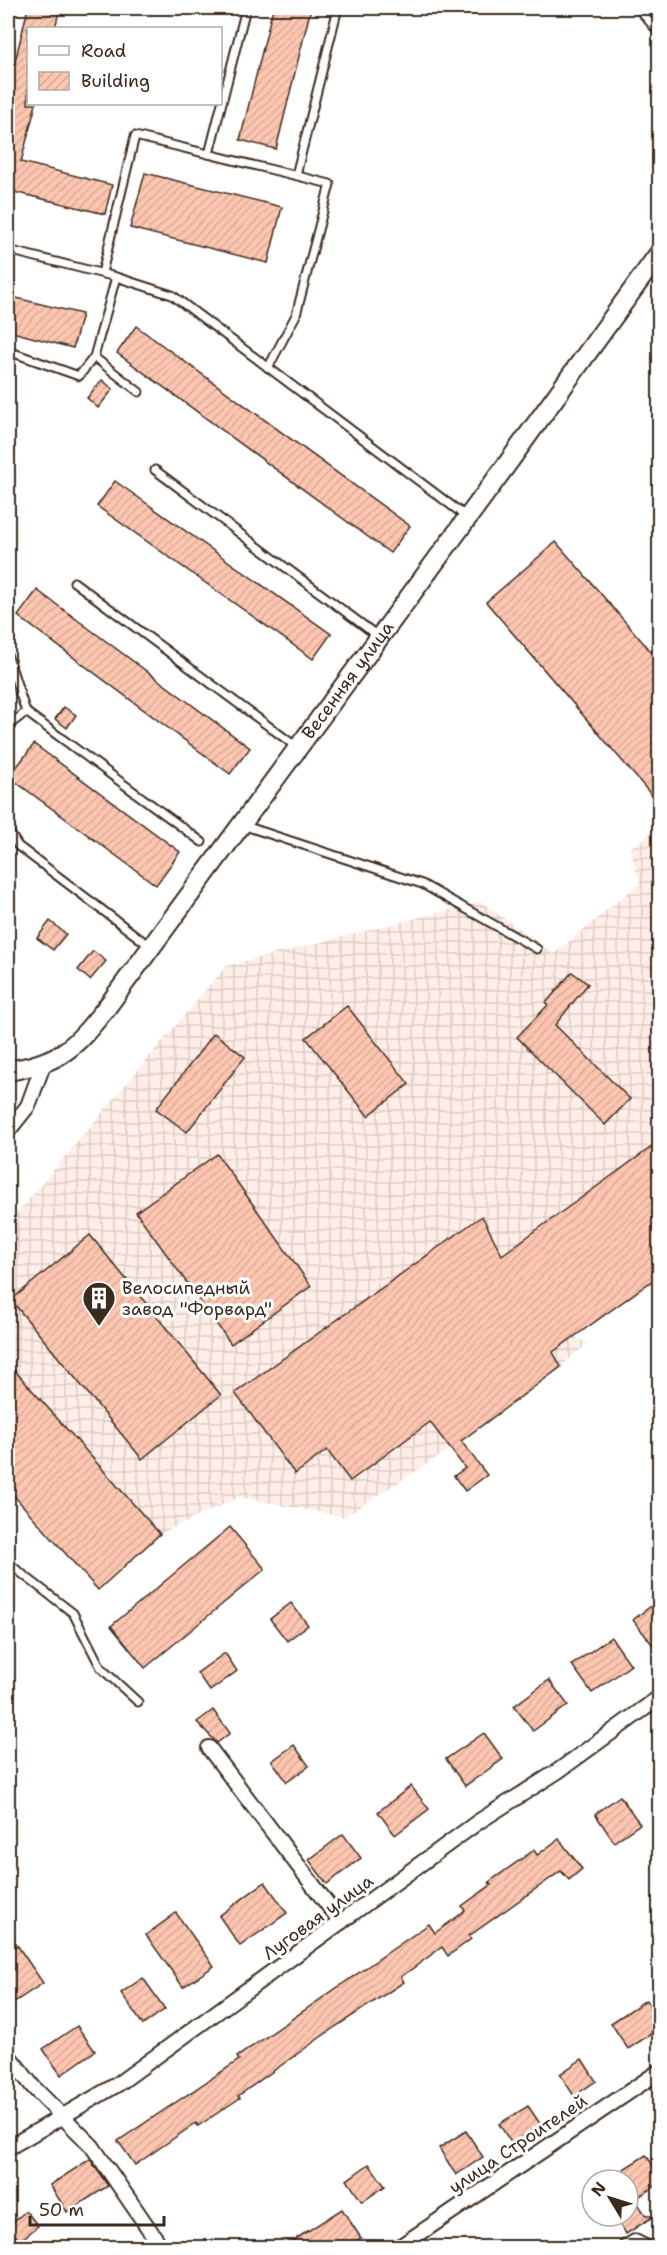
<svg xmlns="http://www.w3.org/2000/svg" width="667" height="2255" font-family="'Shantell Sans',sans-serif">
<defs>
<pattern id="industrial-grid" width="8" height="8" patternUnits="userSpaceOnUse" patternTransform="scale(1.5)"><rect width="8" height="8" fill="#feeee7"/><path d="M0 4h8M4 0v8" fill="none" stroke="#dbccc6"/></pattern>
<pattern id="building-hatch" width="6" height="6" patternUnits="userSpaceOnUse" patternTransform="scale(1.5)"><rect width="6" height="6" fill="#fdc6b0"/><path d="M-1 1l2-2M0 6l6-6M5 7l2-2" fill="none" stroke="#daaa97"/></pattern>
</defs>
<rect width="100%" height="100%" fill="#fff"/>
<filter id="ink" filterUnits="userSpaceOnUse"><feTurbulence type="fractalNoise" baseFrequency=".0167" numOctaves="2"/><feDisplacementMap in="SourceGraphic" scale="12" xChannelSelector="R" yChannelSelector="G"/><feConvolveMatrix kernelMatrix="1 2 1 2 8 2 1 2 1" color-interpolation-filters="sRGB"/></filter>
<g filter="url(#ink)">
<path fill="url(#industrial-grid)" d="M 659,827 L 659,1275 L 574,1337 L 588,1343 L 560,1367 L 450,1449 L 344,1517 L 239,1497 L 160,1534 L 98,1590 L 8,1489 L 8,1224 L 226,966 L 481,902 L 554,954 L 640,883 L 630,848 Z"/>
<g fill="url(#building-hatch)" stroke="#3b2a1e" stroke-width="1.5">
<path d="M 28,8 L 60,8 L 55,28 L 28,28 L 28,104 L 36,104 L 21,162 L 112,185 L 105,214 L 14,192 L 13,196 L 8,195 L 8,90 Z"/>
<path d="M 273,8 L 311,8 L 276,149 L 240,140 Z"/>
<path d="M 145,173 L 282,207 L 268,263 L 130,228 Z"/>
<path d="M 8,296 L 82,314 L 73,348 L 8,331 Z"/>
<path d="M 136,326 L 410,526 L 390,553 L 117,353 Z"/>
<path d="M 102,380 L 113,389 L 98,408 L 87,398 Z"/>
<path d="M 115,481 L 331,634 L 313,659 L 97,506 Z"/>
<path d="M 556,542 L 660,662 L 660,805 L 486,602 Z"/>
<path d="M 37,590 L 250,748 L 230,774 L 18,616 Z"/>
<path d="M 64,707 L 76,715 L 67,728 L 55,719 Z"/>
<path d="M 34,744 L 180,852 L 156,885 L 9,777 Z"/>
<path d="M 50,921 L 66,934 L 53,950 L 37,938 Z"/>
<path d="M 93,951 L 106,961 L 90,980 L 78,970 Z"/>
<path d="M 572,972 L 588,984 L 555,1025 L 630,1099 L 605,1125 L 517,1037 L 548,1005 L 546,1003 Z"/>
<path d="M 347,1006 L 409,1084 L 368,1116 L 306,1038 Z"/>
<path d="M 214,1033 L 245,1057 L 187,1132 L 156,1109 Z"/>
<path d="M 660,1141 L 660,1275 L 553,1352 L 561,1367 L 461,1441 L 487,1475 L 465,1491 L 454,1476 L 465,1468 L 430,1422 L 350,1481 L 327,1450 L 295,1474 L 235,1393 L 482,1216 L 502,1255 Z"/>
<path d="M 217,1154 L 311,1286 L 231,1344 L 136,1212 Z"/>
<path d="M 90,1235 L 221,1395 L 142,1459 L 11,1300 Z"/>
<path d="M 8,1363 L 160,1534 L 98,1590 L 8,1489 Z"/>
<path d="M 230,1527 L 265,1569 L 145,1668 L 111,1626 Z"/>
<path d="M 660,1599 L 660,1654 L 633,1620 Z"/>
<path d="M 291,1603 L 308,1625 L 287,1641 L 270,1619 Z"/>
<path d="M 611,1637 L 631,1665 L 592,1693 L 572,1665 Z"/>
<path d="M 225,1653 L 237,1671 L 210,1691 L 197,1673 Z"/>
<path d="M 549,1680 L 568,1705 L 533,1731 L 514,1706 Z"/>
<path d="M 213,1710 L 230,1733 L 217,1743 L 197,1722 Z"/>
<path d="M 484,1733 L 503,1759 L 465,1786 L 446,1759 Z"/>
<path d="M 294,1745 L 309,1766 L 287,1782 L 272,1761 Z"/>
<path d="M 411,1786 L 429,1809 L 395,1835 L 378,1812 Z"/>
<path d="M 620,1796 L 640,1824 L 614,1842 L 595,1814 Z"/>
<path d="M 343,1834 L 361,1858 L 327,1884 L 309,1860 Z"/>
<path d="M 559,1839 L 582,1869 L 569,1880 L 561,1871 L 469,1936 L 471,1939 L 448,1956 L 442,1947 L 401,1977 L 404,1982 L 335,2027 L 238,2096 L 240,2098 L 198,2126 L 196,2123 L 135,2165 L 118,2141 L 239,2060 L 237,2057 L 429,1924 L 435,1933 L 465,1911 L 462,1906 L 491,1885 L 489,1882 L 534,1850 L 537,1855 Z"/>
<path d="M 265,1882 L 287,1913 L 240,1946 L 219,1916 Z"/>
<path d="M 176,1913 L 214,1966 L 183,1987 L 146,1935 Z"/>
<path d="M 17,1945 L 43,1983 L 13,2003 L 8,1995 L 8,1951 Z"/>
<path d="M 143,1978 L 165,2009 L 143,2025 L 121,1993 Z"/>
<path d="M 646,2000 L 660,2020 L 660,2028 L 628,2049 L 611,2023 Z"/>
<path d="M 77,2026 L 95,2051 L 61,2075 L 43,2049 Z"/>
<path d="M 582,2059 L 596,2081 L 574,2096 L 560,2074 Z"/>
<path d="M 528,2106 L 541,2125 L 512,2144 L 499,2124 Z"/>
<path d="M 466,2131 L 483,2157 L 456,2175 L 439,2148 Z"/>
<path d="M 646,2155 L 660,2176 L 660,2183 L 635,2199 L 646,2216 L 654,2216 L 626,2234 L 615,2216 L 628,2216 L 628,2180 L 606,2180 Z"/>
<path d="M 90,2159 L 108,2186 L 67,2212 L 50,2185 Z"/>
<path d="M 369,2164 L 385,2186 L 362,2202 L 347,2180 Z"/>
<path d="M 342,2209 L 361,2238 L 345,2247 L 283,2247 Z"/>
<path d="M 26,2211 L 38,2226 L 20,2241 L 8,2226 Z"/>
</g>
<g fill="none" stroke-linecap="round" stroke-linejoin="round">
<defs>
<g id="service">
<path d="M 638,8 L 660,34"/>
<path d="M 209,154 L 246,8"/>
<path d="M 296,175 L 338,8"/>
<path d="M 8,250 L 116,277 L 172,295 L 468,518"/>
<path d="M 102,273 L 135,136 L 330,184 L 296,315 L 268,368"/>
<path d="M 8,351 L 79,376 L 94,357 L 116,277"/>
<path d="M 94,357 L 139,392"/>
<path d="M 155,470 L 379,637"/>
<path d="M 74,582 L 298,748"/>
<path d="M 8,657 L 26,712 L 8,726"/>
<path d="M 26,712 L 202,842"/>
<path d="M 242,825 L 422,884 L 537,949"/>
<path d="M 8,830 L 18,846 L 151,947"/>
<path d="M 8,1563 L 73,1613 L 101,1668 L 138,1702"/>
</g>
<g id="minor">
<path d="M 8,1131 L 28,1106 L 43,1065"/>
<path d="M 209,1748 L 341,1922"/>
<path d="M 8,2055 L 34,2088 L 92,2146 L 162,2248"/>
<path d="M 8,2148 L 118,2084 L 478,1822 L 558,1771 L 660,1697"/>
<path d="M 398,2248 L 660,2071"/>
<path d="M 625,2248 L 635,2242 L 647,2248"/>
</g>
<g id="tertiary">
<path id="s1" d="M 8,1071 C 62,1062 73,1049 107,1007 L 505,467 L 660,252"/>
</g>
</defs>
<use href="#service" stroke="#3b2a1e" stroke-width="11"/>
<use href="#minor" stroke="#3b2a1e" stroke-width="18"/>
<use href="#tertiary" stroke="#3b2a1e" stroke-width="22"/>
<use href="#service" stroke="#fff" stroke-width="7"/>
<use href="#minor" stroke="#fff" stroke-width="14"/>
<use href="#tertiary" stroke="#fff" stroke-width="18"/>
</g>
</g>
<defs>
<symbol id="building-pin" viewBox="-11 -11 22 30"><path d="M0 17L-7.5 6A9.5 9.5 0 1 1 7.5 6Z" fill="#3b2a1e" stroke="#fff"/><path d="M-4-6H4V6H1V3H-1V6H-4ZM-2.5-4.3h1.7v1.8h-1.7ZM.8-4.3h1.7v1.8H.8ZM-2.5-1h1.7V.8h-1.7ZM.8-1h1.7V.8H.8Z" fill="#fff"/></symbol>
</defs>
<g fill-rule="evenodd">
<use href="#building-pin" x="80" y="1279" width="38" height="52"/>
</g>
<g text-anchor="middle" stroke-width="6" stroke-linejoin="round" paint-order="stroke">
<g font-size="18" fill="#3b2a1e" stroke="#fff">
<text dy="6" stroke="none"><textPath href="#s1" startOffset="528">Весенняя улица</textPath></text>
<text transform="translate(318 1917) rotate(-36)" y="6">Луговая улица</text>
<text transform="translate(518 2144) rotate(-34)" y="6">улица Строителей</text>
</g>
<g font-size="18" fill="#3b2a1e" stroke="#fff" text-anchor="start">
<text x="122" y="1294">Велосипедный<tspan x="122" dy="21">завод "Форвард"</tspan></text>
</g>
</g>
<rect width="667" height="2255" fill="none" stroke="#fff" stroke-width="30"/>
<rect x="15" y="15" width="637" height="2225" fill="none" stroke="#3b2a1e" stroke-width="2" filter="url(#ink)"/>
<rect x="27" y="27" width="195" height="78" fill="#ffffff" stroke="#b1aaa5" stroke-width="1.5"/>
<rect x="39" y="46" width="30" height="9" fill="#ffffff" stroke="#b1aaa5" stroke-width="1.5"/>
<text x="81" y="57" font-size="18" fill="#3b2a1e">Road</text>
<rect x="39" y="72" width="30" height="18" fill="url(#building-hatch)" stroke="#b1aaa5" stroke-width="1.5"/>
<text x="81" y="87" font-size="18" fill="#3b2a1e">Building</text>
<g transform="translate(610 2198) rotate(308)"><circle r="28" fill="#ffffff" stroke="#b1aaa5" stroke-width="1.5"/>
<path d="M0-4.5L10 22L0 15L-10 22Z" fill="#3b2a1e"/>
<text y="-9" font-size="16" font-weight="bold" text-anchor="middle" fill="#3b2a1e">N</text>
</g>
<path d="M30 2216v9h134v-9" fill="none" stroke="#3b2a1e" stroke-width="3"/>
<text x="39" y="2216" font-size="18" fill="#3b2a1e" stroke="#ffffff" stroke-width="4.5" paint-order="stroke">50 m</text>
</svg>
